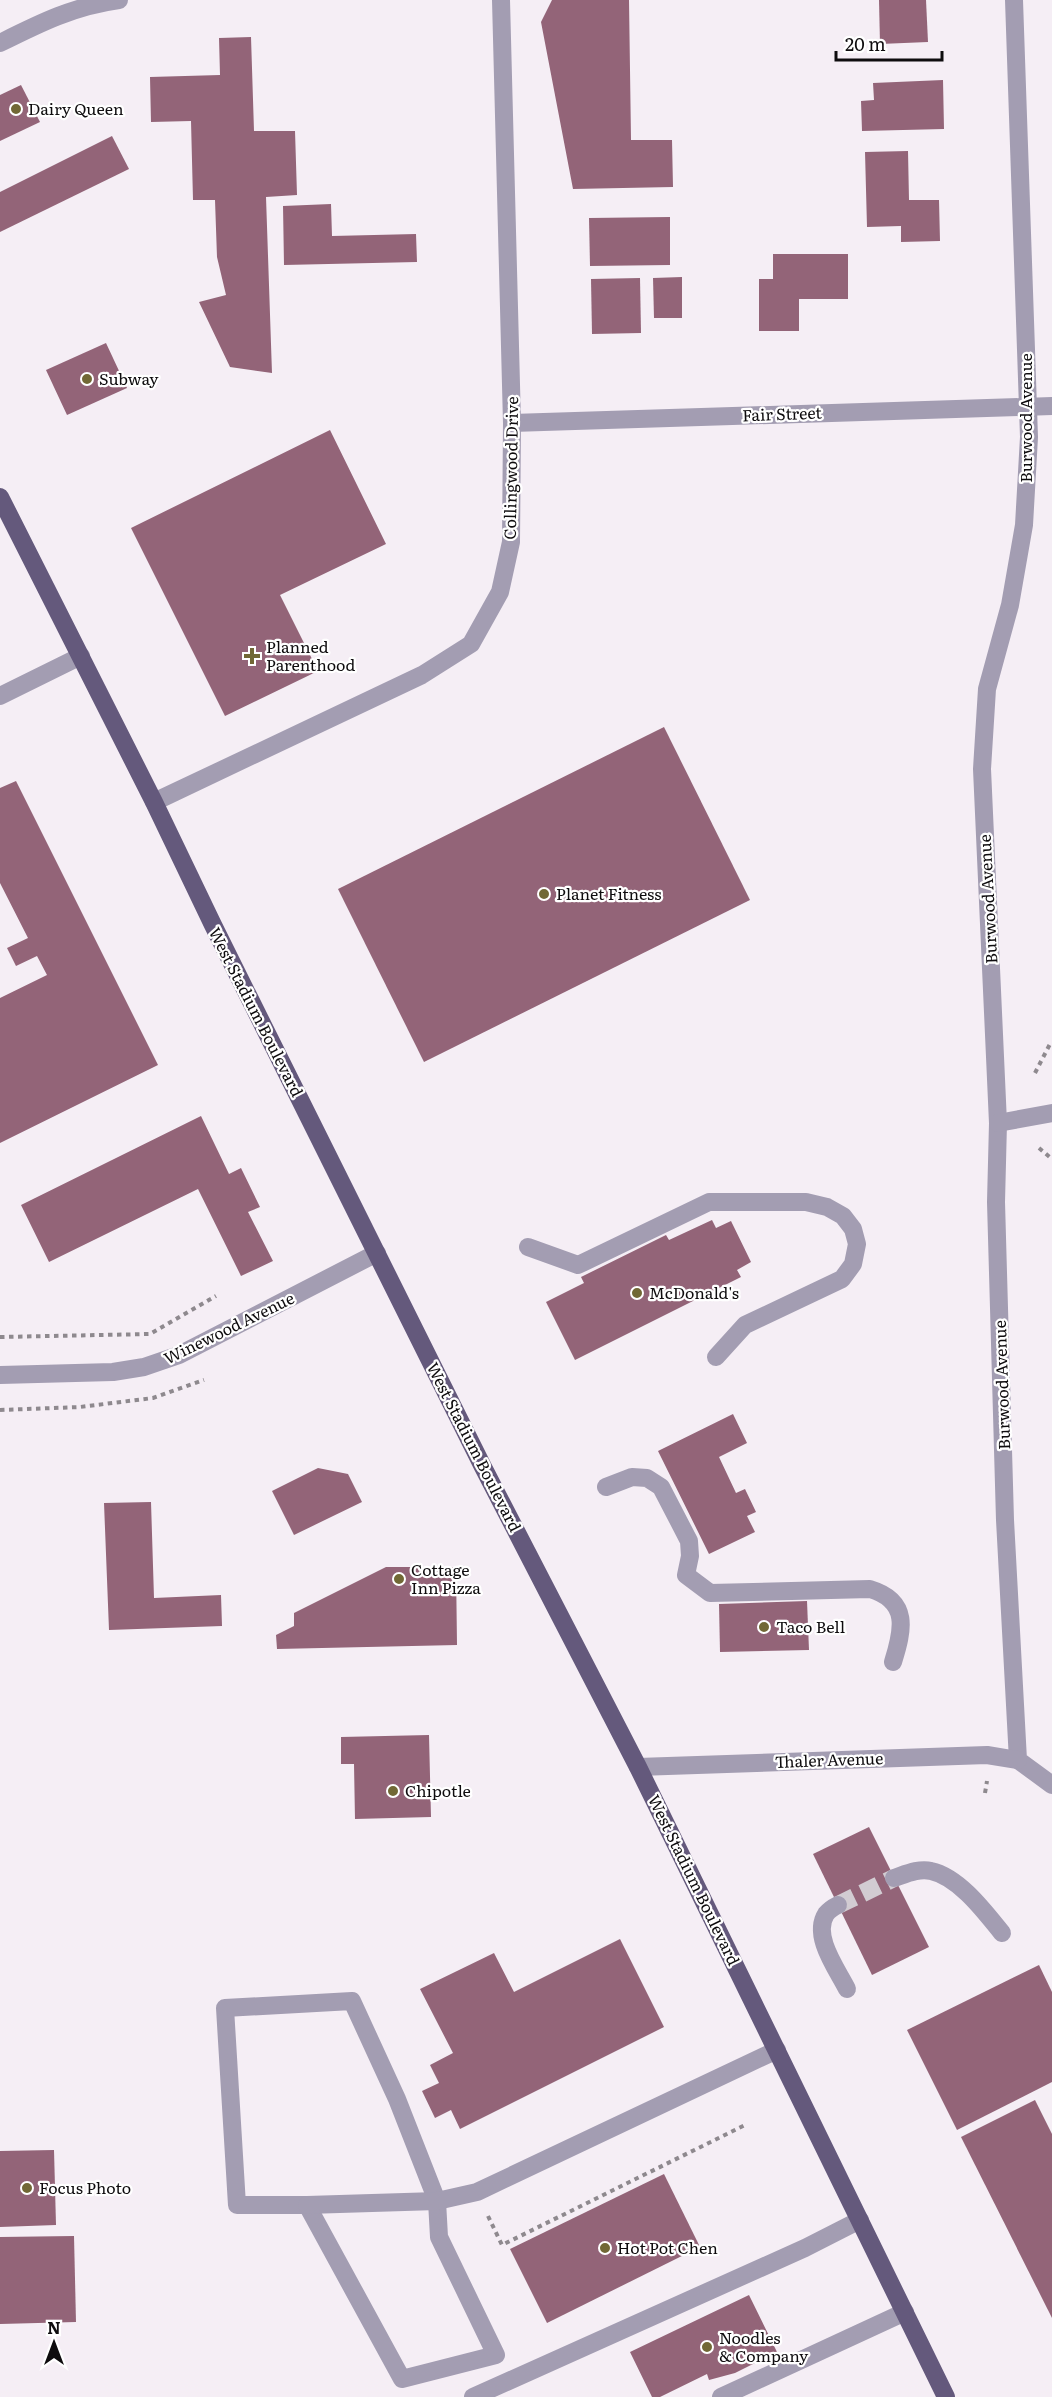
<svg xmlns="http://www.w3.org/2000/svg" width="1052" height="2397" font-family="Literata,serif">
<rect width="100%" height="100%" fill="#f5eef5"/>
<g fill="#936478">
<path d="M 552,0 L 629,0 L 631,140 L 672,140 L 673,187 L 573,189 L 541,22 Z"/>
<path d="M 879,0 L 926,0 L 928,42 L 880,44 Z"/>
<path d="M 251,37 L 254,131 L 295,131 L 297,195 L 266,197 L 272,373 L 230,367 L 199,302 L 226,295 L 217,257 L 215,200 L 193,200 L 191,121 L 151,122 L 150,77 L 220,75 L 219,38 Z"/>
<path d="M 943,80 L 944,129 L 862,131 L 861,101 L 874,100 L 873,83 Z"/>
<path d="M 21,85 L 40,122 L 0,141 L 0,95 Z"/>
<path d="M 112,136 L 129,169 L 0,232 L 0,192 Z"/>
<path d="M 908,151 L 909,200 L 939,200 L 940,241 L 901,242 L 901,226 L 867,227 L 865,152 Z"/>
<path d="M 331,204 L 332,236 L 416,234 L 417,262 L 284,265 L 283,206 Z"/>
<path d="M 670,217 L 670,265 L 590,266 L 589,218 Z"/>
<path d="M 773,254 L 848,254 L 848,299 L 799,299 L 799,331 L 759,331 L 759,279 L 773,279 Z"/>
<path d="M 682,277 L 682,318 L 654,318 L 653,278 Z"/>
<path d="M 640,278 L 641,333 L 592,334 L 591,279 Z"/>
<path d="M 106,343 L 127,388 L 67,415 L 46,370 Z"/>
<path d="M 330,430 L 386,544 L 280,595 L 318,671 L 225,716 L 131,528 Z"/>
<path d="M 664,727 L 750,900 L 424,1062 L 338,889 Z"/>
<path d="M 16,781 L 158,1065 L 0,1143 L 0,998 L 47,975 L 37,956 L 16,966 L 7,948 L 28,938 L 0,883 L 0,788 Z"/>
<path d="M 201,1116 L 229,1174 L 241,1168 L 260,1207 L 248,1212 L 273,1261 L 241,1276 L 198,1189 L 49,1262 L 21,1205 Z"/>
<path d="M 712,1220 L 716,1228 L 731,1221 L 751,1262 L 737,1270 L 741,1277 L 575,1360 L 546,1302 L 584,1283 L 581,1277 L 666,1235 L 669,1240 Z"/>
<path d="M 733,1414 L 747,1443 L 719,1457 L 736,1493 L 745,1489 L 756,1512 L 747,1516 L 755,1532 L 709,1554 L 658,1451 Z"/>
<path d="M 318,1468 L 348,1474 L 362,1502 L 294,1535 L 272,1491 Z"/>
<path d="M 151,1502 L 154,1598 L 221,1595 L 222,1626 L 109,1630 L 104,1503 Z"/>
<path d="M 386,1567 L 456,1567 L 457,1645 L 277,1649 L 276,1635 L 294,1626 L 294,1613 Z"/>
<path d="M 807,1601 L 809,1650 L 720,1652 L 719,1604 Z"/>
<path d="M 429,1735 L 431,1817 L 355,1819 L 354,1764 L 341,1764 L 341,1737 Z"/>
<path d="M 869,1827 L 929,1947 L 872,1975 L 813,1854 Z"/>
<path d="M 620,1939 L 664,2027 L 460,2129 L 451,2110 L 435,2118 L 422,2091 L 439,2083 L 430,2065 L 453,2053 L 420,1989 L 494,1953 L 514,1992 Z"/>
<path d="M 1039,1965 L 1052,1992 L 1052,2082 L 957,2130 L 907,2030 Z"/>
<path d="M 1035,2100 L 1052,2134 L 1052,2318 L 961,2137 Z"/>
<path d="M 54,2150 L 56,2225 L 0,2227 L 0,2151 Z"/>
<path d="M 664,2174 L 700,2247 L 547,2323 L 510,2249 Z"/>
<path d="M 74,2236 L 76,2322 L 0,2324 L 0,2237 Z"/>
<path d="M 749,2295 L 777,2352 L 735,2373 L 709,2380 L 707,2374 L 660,2397 L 652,2397 L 630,2352 Z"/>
</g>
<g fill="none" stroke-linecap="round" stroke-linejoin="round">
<path stroke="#d2ccd2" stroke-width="18" stroke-dasharray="18 9" stroke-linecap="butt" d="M 838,1905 L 894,1878"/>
<g stroke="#8e898e" stroke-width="4" stroke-dasharray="4.5 4.5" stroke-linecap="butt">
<path d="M 1035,1073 L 1050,1044"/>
<path d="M 1039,1148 L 1052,1159"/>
<path d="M 0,1337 L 150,1334 L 216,1296"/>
<path d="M 0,1410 L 80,1407 L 153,1398 L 204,1380"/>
<path d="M 985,1793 L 987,1781"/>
<path d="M 488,2216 L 502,2245 L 745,2125"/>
</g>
<g stroke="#a39db2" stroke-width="18">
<path d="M 1014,0 L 1029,437 L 1024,525 L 1010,605 L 987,689 L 982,769 L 998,1123 L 996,1202 L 1005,1520 L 1018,1760 L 1052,1785"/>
<path d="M 0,43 C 40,23 74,6 119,0"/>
<path d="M 512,423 L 1052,406"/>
<path d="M 0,696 L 81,656"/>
<path d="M 154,802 L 422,675 L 471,644 L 500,592 L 511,542 L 512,423 L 501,0"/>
<path d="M 998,1123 L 1052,1113"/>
<path d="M 528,1247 L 578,1265 L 709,1202 L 806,1202 L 827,1207 L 843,1216 L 853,1229 L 857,1244 L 853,1264 L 842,1279 L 745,1325 L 716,1357"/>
<path d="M 0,1375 L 113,1372 L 144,1367 L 179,1355 L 377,1253"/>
<path d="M 606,1487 L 632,1477 L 647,1478 L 661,1487 L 689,1541 L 690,1556 L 686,1575 L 710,1593 L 870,1589 C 910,1601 903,1630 893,1662"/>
<path d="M 638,1767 L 987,1755 L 1018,1760"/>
<path d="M 894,1878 C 906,1874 919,1868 931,1871 C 959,1877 985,1912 1002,1933"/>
<path d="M 838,1905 C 834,1907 829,1910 826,1914 C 812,1936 837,1969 847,1989"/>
<path d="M 352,2001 L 397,2099 L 437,2201 L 439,2237 L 496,2355 L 402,2379 L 307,2205 L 237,2205 L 225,2008 Z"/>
<path d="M 307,2205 L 437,2201 L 477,2192 L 777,2050"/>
<path d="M 473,2397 L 805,2248 L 860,2220"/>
<path d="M 721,2397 L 905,2312"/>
</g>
<path stroke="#64597c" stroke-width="18" d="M 0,497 L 154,802 L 213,925 L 483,1467 L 638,1767 L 946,2397"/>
</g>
<g fill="#716835" stroke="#fff" stroke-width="2">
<circle cx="16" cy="109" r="6"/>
<circle cx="87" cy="379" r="6"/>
<path d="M249 647h6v6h6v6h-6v6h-6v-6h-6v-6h6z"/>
<circle cx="544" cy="894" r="6"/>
<circle cx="637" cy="1293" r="6"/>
<circle cx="399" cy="1579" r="6"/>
<circle cx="764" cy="1627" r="6"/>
<circle cx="393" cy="1791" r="6"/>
<circle cx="27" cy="2188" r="6"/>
<circle cx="605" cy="2248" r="6"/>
<circle cx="707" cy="2347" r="6"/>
</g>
<g text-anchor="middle" stroke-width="4.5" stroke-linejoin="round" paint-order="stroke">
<g font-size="16" fill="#0e0c0e" stroke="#fff" text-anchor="start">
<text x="28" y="115">Dairy Queen</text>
<text x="99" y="385">Subway</text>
<text x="266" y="653">Planned<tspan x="266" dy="18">Parenthood</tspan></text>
<text x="556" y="900">Planet Fitness</text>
<text x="649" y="1299">McDonald's</text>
<text x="411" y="1576">Cottage<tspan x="411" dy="18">Inn Pizza</tspan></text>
<text x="776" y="1633">Taco Bell</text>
<text x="405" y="1797">Chipotle</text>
<text x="39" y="2194">Focus Photo</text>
<text x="617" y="2254">Hot Pot Chen</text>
<text x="719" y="2344">Noodles<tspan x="719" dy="18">&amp; Company</tspan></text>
</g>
<g font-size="16" fill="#0e0c0e" stroke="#fff">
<text transform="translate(782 414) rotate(-2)" y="6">Fair Street</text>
<text transform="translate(1026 418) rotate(-90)" y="6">Burwood Avenue</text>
<text transform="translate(511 468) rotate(-89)" y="6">Collingwood Drive</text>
<text transform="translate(988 899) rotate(-93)" y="6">Burwood Avenue</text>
<text transform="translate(256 1012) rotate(63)" y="6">West Stadium Boulevard</text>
<text transform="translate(229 1328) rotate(-26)" y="6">Winewood Avenue</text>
<text transform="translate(1002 1385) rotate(-92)" y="6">Burwood Avenue</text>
<text transform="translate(474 1447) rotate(63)" y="6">West Stadium Boulevard</text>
<text transform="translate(829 1760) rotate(-2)" y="6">Thaler Avenue</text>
<text transform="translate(694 1880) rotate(64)" y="6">West Stadium Boulevard</text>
</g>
</g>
<g transform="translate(54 2343)" stroke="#ffffff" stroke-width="4.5" paint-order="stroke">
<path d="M0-4.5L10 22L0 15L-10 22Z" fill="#0e0c0e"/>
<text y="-9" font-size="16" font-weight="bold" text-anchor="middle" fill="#0e0c0e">N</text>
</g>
<path d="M836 51v9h106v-9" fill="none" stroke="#0e0c0e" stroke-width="3"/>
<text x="845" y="51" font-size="18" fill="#0e0c0e" stroke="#ffffff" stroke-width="4.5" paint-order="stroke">20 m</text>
</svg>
